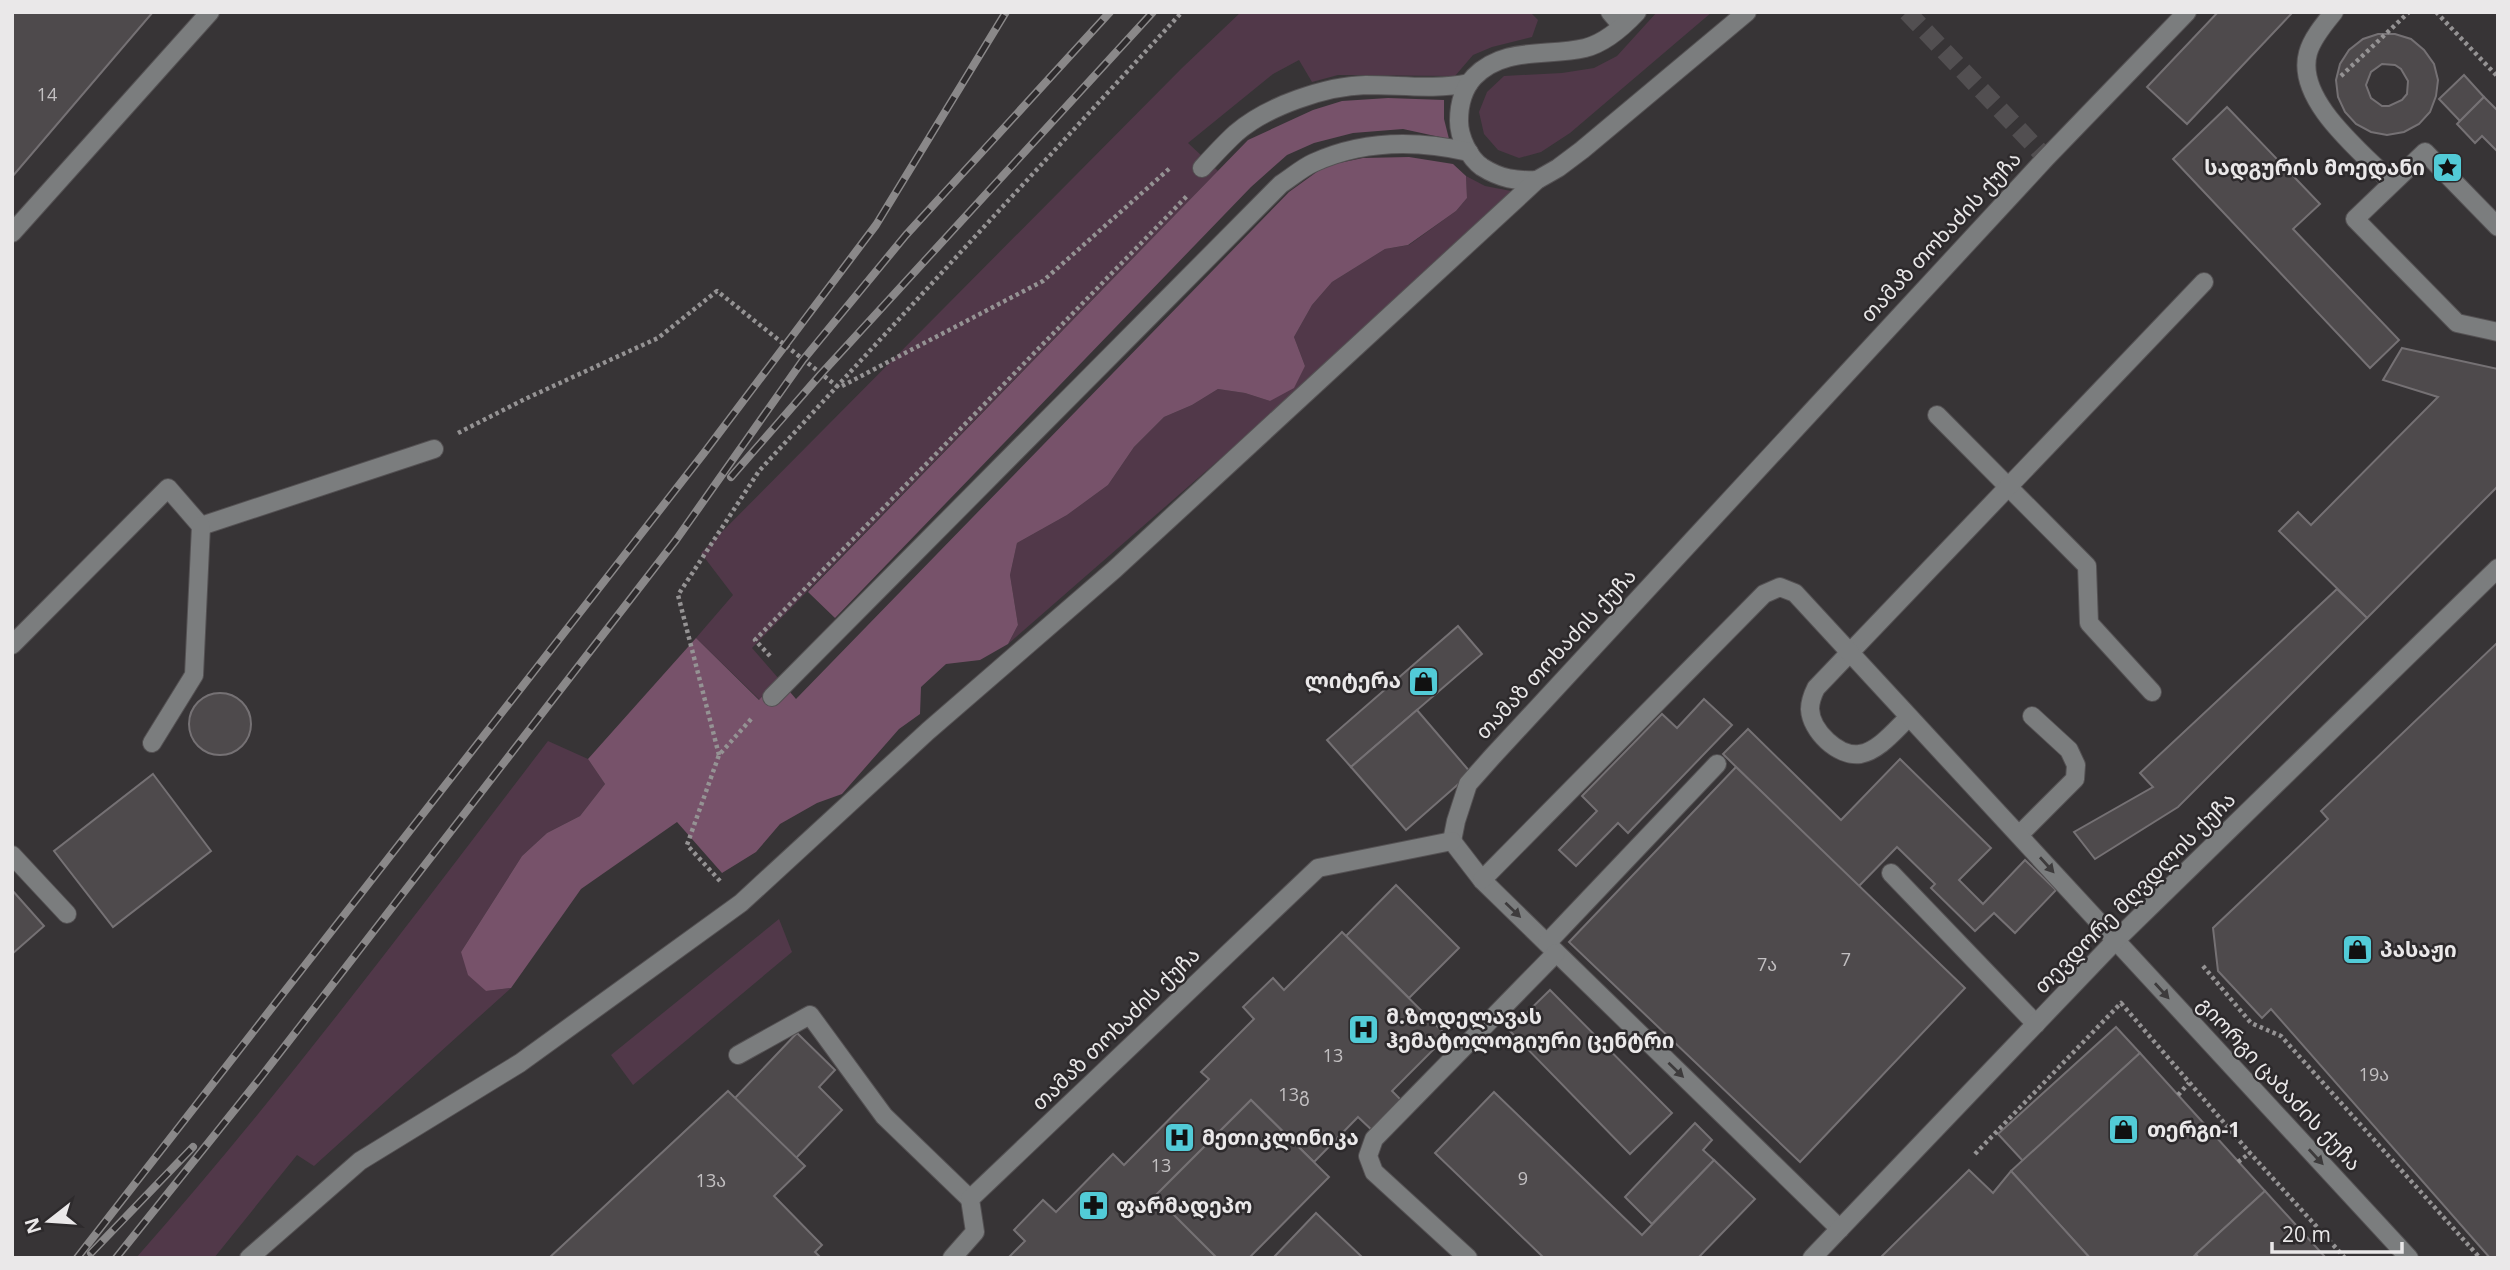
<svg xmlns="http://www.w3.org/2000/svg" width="2510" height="1270" font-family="'Open Sans','Noto Sans Georgian',sans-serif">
<rect width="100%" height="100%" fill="#373436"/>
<g fill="#513849">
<path d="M 1241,12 L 1530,12 L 1538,20 L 1532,37 L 1492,47 L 1473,55 L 1455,76 L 1338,75 L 1312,82 L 1299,60 L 1273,74 L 1188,143 L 1218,171 L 752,648 L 779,679 L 760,700 L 696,638 L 733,595 L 701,553 L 1182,68 Z"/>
<path d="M 1657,12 L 1712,12 L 1570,133 L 1541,152 L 1519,158 L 1498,150 L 1484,134 L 1479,112 L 1487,92 L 1504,76 L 1562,73 L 1594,68 L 1617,56 Z"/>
<path d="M 1466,176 L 1485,186 L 1511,191 L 1268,417 L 1008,644 L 1018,625 L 1010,575 L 1017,543 L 1067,515 L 1108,485 L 1134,447 L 1164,417 L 1192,405 L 1218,389 L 1245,393 L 1270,401 L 1305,366 L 1294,337 L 1312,305 L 1332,282 L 1385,249 L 1409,245 L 1456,211 L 1467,198 Z"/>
<path d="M 548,741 L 588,759 L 605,784 L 580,816 L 547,833 L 522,856 L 461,952 L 486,991 L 511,988 L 314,1166 L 297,1155 L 214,1258 L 136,1258 C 282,1093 414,916 548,741 Z"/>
<path d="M 779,919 L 792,952 L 633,1085 L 611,1055 Z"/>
</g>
<g fill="#77526a">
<path d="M 1388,98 L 1444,100 L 1444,119 L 1449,139 L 1403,129 L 1353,133 L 1314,143 L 1287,155 L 1251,187 L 835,618 L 808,592 L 1248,140 L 1313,110 L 1342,101 Z"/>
<path d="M 1409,157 L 1453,164 L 1466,176 L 1467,198 L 1456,211 L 1408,245 L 1385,249 L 1332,282 L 1312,305 L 1294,337 L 1305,366 L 1294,388 L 1270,401 L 1245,393 L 1218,389 L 1192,405 L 1164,417 L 1134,447 L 1108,485 L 1067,515 L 1017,543 L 1010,575 L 1018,625 L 1008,644 L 980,660 L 946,664 L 921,687 L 920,714 L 899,729 L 842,794 L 817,803 L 780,824 L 756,852 L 722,873 L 677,822 L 581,889 L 511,988 L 486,991 L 468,975 L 461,952 L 522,856 L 547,833 L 580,816 L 605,784 L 588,759 L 696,638 L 759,700 L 779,679 L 796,699 L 1289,192 L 1325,166 L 1363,158 Z"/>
</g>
<g fill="#4e4a4c" stroke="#757174" stroke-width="2" fill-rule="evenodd">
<path d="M 12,12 L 153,12 L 12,177 Z"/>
<path d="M 2218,12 L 2293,12 L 2187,124 L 2147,87 Z"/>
<path d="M 2378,34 L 2395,34 L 2411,39 L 2424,50 L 2434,64 L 2438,80 L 2436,96 L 2430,112 L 2419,124 L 2404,132 L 2387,135 L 2371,132 L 2356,124 L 2345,112 L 2338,97 L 2336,80 L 2340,64 L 2349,50 L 2363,39 ZM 2382,64 L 2395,65 L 2401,69 L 2408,81 L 2407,94 L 2402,100 L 2389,106 L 2382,106 L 2371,98 L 2366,85 L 2371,72 Z"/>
<path d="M 2464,75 L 2484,97 L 2460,121 L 2439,99 Z"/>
<path d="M 2484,97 L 2498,111 L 2498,152 L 2482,136 L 2475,143 L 2457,124 Z"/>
<path d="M 2227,107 L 2320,204 L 2293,229 L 2399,340 L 2370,368 L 2173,159 Z"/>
<path d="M 2402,348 L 2498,369 L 2498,486 L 2367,618 L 2279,531 L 2298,512 L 2311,525 L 2438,397 L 2383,380 Z"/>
<path d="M 2337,589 L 2367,618 L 2178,807 L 2095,859 L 2074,832 L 2153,787 L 2140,773 Z"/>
<path d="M 1458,626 L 1482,654 L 1351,767 L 1327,740 Z"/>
<path d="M 2498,642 L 2498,1258 L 2490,1258 L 2271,1009 L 2262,1018 L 2218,971 L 2213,928 L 2328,819 L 2321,811 Z"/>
<circle cx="220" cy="724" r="31"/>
<path d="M 1704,699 L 1732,725 L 1628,833 L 1618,823 L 1576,866 L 1559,850 L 1597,811 L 1582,796 L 1662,714 L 1677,728 Z"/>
<path d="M 1417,710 L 1471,773 L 1406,830 L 1351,767 Z"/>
<path d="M 1748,729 L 1841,820 L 1900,759 L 1991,848 L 1959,880 L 1983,904 L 2025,860 L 2056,890 L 2015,933 L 1994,913 L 1975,931 L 1931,888 L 1935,884 L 1897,847 L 1858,887 L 1723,754 Z"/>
<path d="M 1736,767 L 1965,988 L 1800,1162 L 1569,942 Z"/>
<path d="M 153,774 L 211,851 L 113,927 L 54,851 Z"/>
<path d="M 1396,885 L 1459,948 L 1409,998 L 1346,936 Z"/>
<path d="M 12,890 L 44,926 L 12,954 Z"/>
<path d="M 1342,932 L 1447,1036 L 1392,1091 L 1404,1103 L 1375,1133 L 1358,1117 L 1314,1162 L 1251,1100 L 1155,1196 L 1217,1258 L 1008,1258 L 1025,1241 L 1014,1230 L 1043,1200 L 1056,1212 L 1113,1154 L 1124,1165 L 1209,1079 L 1201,1072 L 1254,1019 L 1243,1007 L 1273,978 L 1284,990 Z"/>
<path d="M 1550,990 L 1672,1113 L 1630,1154 L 1509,1030 Z"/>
<path d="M 2116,1027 L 2140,1053 L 2023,1161 L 1998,1134 Z"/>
<path d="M 797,1033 L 835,1070 L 819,1087 L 842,1110 L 796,1158 L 735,1098 Z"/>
<path d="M 2140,1053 L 2265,1191 L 2192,1258 L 2090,1258 L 2011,1171 Z"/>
<path d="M 728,1091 L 805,1166 L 774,1196 L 822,1245 L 815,1252 L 821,1258 L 549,1258 Z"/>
<path d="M 1494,1092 L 1642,1235 L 1714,1160 L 1755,1199 L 1698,1258 L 1544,1258 L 1435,1153 Z"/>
<path d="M 1251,1100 L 1329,1177 L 1249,1258 L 1217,1258 L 1155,1196 Z"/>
<path d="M 1695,1123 L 1712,1140 L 1703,1150 L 1714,1160 L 1652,1224 L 1625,1197 Z"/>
<path d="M 1969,1170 L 1993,1193 L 2011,1171 L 2090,1258 L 1880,1258 Z"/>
<path d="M 2265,1191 L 2326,1258 L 2199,1258 L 2196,1254 Z"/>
<path d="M 1316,1213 L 1363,1258 L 1273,1258 Z"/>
</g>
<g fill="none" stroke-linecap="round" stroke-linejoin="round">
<path stroke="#524f51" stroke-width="18" stroke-dasharray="18 9" stroke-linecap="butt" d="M 1907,12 L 2046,158"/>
<defs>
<g id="minor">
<path d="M 1610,12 L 1622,26"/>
<path d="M 2334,12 C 2325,23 2312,38 2308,53 C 2295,100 2362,152 2392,183"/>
<path d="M 1202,168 C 1213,156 1224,144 1236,133 C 1267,106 1326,86 1366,85 C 1401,85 1435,90 1469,83"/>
<path d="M 1537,180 C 1516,181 1501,179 1482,167 C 1469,158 1459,137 1459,121 C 1459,105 1463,89 1474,77 C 1504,46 1547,57 1585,48 C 1605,43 1623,27 1637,12"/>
<path d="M 2498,227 L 2425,152 L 2355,219 L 2457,323 L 2498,332"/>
<path d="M 12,233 L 210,12"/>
<path d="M 1937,415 L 2087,566 L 2089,623 L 2152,692"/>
<path d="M 12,645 L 168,488 L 201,526 L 434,449"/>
<path d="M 772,697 L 1281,184 C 1292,177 1302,168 1313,163 C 1363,140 1417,140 1469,152"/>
<path d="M 1909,717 C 1896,729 1879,751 1860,754 C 1838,757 1811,731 1810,709 C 1810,702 1813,694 1816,688 L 2204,282"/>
<path d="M 152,743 L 194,675 L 201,526"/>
<path d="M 2019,835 L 2075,779 L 2076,765 L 2069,750 L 2032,716"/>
<path d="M 1452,841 L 1456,821 L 1468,784 L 1492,757 L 2046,158 L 2187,12"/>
<path d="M 1452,841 L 1482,880 L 1840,1229"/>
<path d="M 12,855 L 67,914"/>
<path d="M 1891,873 L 2036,1024"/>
<path d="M 1482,880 L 1764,594 L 1780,587 L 1795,593 L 2409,1258"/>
<path d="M 1547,943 L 1717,764"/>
<path d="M 738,1055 L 810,1015 L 884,1116 L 970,1199"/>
<path d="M 249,1258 L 360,1161 L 520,1063 L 741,903 L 928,731 L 1115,569 L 1537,180 L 1558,168 L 1582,150 L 1747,12"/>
<path d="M 952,1258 L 975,1232 L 970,1199 L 1318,868 L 1452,841"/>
<path d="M 1468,1258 L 1374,1172 L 1368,1156 L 1374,1139 L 1556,953"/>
<path d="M 1812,1258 L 2116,940 L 2498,568"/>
</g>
</defs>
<use href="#minor" stroke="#545153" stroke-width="20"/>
<g stroke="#959394" stroke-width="4.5" stroke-dasharray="3.5 3.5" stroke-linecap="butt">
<path d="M 2436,12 L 2498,77"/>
<path d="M 2341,76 L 2409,12"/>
<path d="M 842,386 L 1043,281 L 1170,168"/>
<path d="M 458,433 L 525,399 L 658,338 L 717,291 L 838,387"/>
<path d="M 770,656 L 755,640 L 1187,196"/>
<path d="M 719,755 L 678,595 L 759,471 L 1182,12"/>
<path d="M 720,881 L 687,845 L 719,755 L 752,718"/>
<path d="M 2203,966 L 2251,1023 L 2281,1036 L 2480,1258"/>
<path d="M 2178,1095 L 2189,1083"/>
<path d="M 1975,1154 L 2121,1003 L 2250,1153 L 2345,1258"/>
<path d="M 2238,1162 L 2250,1153"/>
</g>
<use href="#minor" stroke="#7b7d7e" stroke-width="18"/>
<defs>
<g id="rail">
<path d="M 731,477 L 821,374 L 1153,12"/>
<path d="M 91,1253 L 193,1147"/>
<path d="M 77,1258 L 704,453 L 876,225 L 1006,12"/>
<path d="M 116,1258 L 261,1077 L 676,540 L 803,360 L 906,235 L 1110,12"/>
</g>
</defs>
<use href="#rail" stroke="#8a8889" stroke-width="8"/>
<use href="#rail" stroke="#2d2a2c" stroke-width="5" stroke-dasharray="16" stroke-linecap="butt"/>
</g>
<defs><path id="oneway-solid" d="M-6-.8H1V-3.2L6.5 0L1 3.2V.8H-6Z" transform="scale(1.75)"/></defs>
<g fill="#3d3b3c">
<use href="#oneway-solid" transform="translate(2047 865) rotate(48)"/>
<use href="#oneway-solid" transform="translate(1513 910) rotate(44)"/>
<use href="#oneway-solid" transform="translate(2162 991) rotate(48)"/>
<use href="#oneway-solid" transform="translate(1676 1070) rotate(44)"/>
<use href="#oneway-solid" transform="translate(2316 1157) rotate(47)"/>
</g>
<defs>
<symbol id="sight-square" viewBox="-11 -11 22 22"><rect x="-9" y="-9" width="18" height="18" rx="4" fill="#52cbd7" stroke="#2d2a2c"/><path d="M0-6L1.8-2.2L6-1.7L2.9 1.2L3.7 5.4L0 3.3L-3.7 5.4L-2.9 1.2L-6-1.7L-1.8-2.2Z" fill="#111"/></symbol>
<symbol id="shop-square" viewBox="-11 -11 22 22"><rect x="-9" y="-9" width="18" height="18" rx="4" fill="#52cbd7" stroke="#2d2a2c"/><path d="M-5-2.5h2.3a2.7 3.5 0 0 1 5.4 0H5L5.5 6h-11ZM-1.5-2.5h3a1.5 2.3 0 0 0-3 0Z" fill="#111"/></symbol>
<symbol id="hospital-square" viewBox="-11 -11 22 22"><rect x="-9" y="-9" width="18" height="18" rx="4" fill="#52cbd7" stroke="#2d2a2c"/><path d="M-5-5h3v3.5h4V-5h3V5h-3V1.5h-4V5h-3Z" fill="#111"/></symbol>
<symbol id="pharmacy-square" viewBox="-11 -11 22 22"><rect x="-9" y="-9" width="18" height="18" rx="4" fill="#52cbd7" stroke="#2d2a2c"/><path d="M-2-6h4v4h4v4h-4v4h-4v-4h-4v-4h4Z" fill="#111"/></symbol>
</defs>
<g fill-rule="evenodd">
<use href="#sight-square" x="2430" y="150" width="35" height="35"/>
<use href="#shop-square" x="1406" y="664" width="35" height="35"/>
<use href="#shop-square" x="2340" y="932" width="35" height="35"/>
<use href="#hospital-square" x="1346" y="1012" width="35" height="35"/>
<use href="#shop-square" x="2106" y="1112" width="35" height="35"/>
<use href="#hospital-square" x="1162" y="1120" width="35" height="35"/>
<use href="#pharmacy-square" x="1076" y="1188" width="35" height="35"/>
</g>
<g text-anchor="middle" stroke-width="5" stroke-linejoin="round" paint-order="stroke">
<g font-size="18" fill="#c3c0c2">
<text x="47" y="101">14</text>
<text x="1846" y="966">7</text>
<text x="1767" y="971">7ა</text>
<text x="1333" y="1062">13</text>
<text x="2374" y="1081">19ა</text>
<text x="1294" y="1101">13გ</text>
<text x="1161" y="1172">13</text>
<text x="1523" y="1185">9</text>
<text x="711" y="1187">13ა</text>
</g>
<g font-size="21" font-weight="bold" fill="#eae8e9" stroke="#2d2a2c" text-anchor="start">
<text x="2425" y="175" text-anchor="end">სადგურის მოედანი</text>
<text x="1401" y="688" text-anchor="end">ლიტერა</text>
<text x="2380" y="957">პასაჟი</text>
<text x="1386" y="1024">მ.ზოდელავას<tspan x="1386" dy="24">ჰემატოლოგიური ცენტრი</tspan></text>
<text x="2147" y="1137">თერგი-1</text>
<text x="1202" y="1145">მეთიკლინიკა</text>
<text x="1116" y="1213">ფარმადეპო</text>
</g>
<g font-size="21" fill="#eae8e9" stroke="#2d2a2c">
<text transform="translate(1941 237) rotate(-47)" y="7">თამაზ თოხაძის ქუჩა</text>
<text transform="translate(1556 654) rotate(-47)" y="7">თამაზ თოხაძის ქუჩა</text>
<text transform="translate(2135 893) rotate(-45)" y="7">თევდორე მღვდლის ქუჩა</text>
<text transform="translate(1116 1029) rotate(-44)" y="7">თამაზ თოხაძის ქუჩა</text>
<text transform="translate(2279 1084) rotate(47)" y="7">გიორგი ცაბაძის ქუჩა</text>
</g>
</g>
<rect width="2510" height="1270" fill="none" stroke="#eae8e9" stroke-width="28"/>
<g transform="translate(49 1221) rotate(253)" stroke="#2d2a2c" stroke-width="5" paint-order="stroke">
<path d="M0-5L12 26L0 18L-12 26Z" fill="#eae8e9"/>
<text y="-10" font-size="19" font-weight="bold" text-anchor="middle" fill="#eae8e9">N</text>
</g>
<path d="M2272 1242v10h130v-10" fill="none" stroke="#eae8e9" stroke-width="3.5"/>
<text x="2282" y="1242" font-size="21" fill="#eae8e9" stroke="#2d2a2c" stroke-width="5" paint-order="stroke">20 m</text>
</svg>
